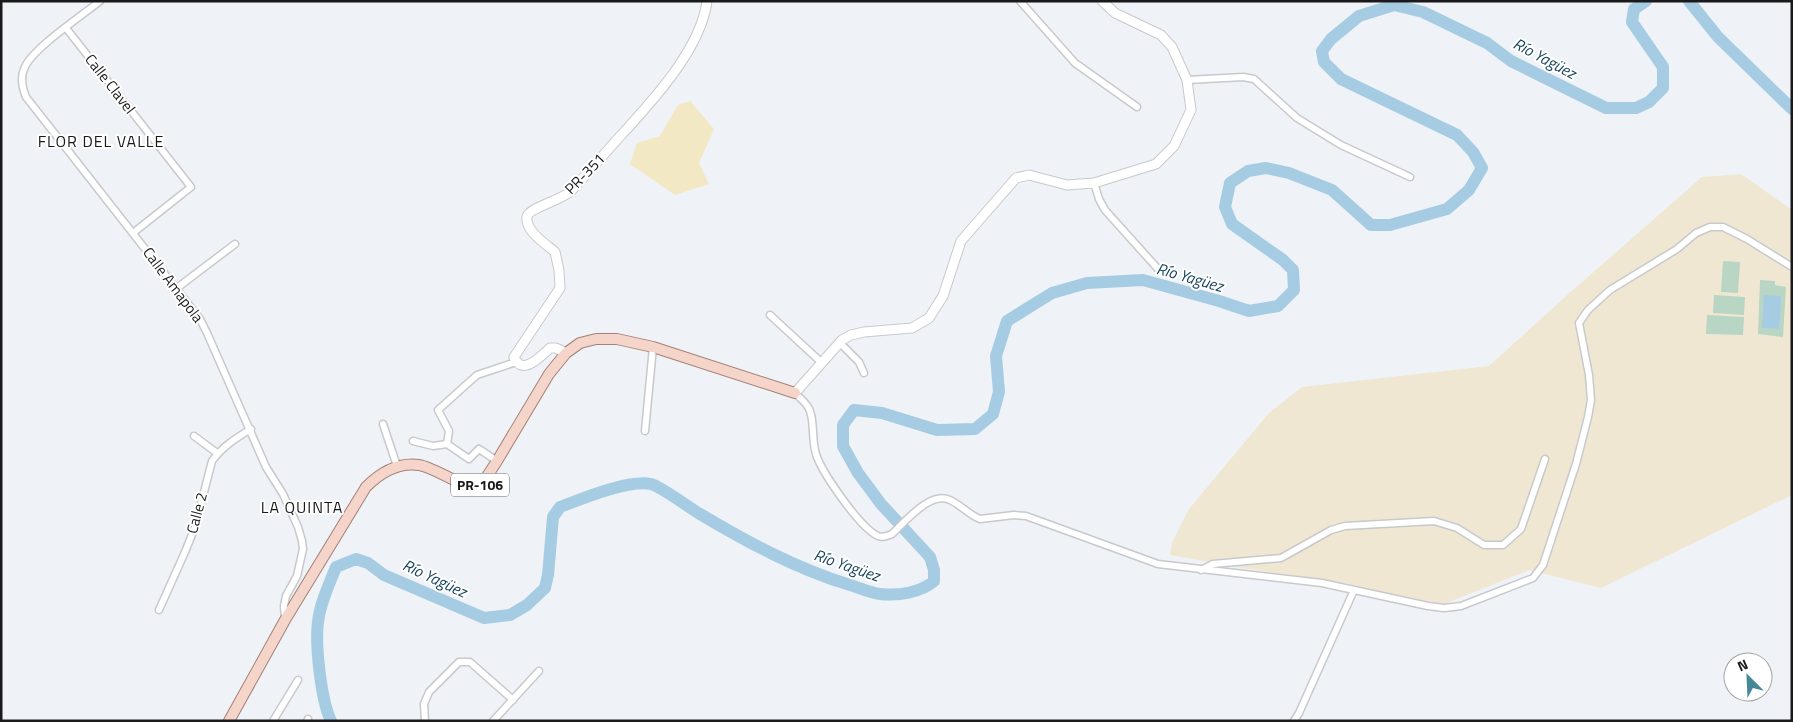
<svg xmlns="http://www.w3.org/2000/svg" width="1793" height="722" font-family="'Titillium Web',sans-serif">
<rect width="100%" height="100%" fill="#eff2f6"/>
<path fill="#f0e7d2" d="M 1741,174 L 1792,210 L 1792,495 L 1601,588 L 1529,570 L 1444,604 L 1397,596 L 1346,583 L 1248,569 L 1170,555 L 1172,543 L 1189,509 L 1269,413 L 1302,387 L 1489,366 L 1565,297 L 1702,177 Z"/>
<g fill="#b9d5c4">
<path d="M 1723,261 L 1740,262 L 1738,293 L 1721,292 Z"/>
<path d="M 1760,280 L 1775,281 L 1775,285 L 1786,287 L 1783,337 L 1758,334 Z"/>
<path d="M 1714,295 L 1745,297 L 1744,315 L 1713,313 Z"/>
<path d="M 1707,315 L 1744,317 L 1743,335 L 1706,334 Z"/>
</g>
<path fill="#f2e8c3" d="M 690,101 L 714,129 L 699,163 L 709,184 L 675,195 L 630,164 L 637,143 L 660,136 L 678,105 Z"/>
<path fill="#a6cce3" d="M 1764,295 L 1781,296 L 1779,329 L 1762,328 Z"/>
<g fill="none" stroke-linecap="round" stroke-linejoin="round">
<g stroke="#a6cce3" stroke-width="12">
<path d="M 1689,1 L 1718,37 L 1792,109"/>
<path d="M 331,721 C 321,700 315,645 318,622 C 320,603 329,585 336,567 L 356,559 L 368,563 L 384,575 L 484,618 L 510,615 L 527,605 L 545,588 L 548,575 L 553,517 L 560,507 C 581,499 629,479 651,484 C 662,487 688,507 700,514 C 747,542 797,569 850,585 C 860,588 870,593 880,594 C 898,596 920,593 934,581 L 934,570 L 930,557 L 881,504 L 858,473 L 843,446 L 843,425 L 854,410 L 882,413 L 937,430 L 975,429 L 993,414 L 999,392 L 996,356 L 1007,321 L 1052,293 L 1087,283 L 1143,280 L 1219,301 L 1249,311 L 1278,306 L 1294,290 L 1293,270 L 1283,260 L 1232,224 L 1225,207 L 1230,183 L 1248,171 L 1266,168 L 1289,173 L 1332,190 L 1371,225 L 1390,225 L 1447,209 L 1469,190 L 1482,168 L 1473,152 L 1457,135 L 1341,79 L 1324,62 L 1322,51 L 1331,39 L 1359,16 L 1394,5 L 1423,12 L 1487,43 L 1511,61 L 1606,108 L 1636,108 L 1649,102 L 1663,88 L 1663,67 L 1632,22 L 1634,9 L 1646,1"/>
</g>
<defs>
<g id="street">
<path d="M 100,1 C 83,15 32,49 25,67 C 20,76 22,87 26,97 L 200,319 L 207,333 L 266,467 L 283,494 L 298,527 L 302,541 L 303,549 L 297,576 L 286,596 L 284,606 L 285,619"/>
<path d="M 1020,1 L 1075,63 L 1137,107"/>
<path d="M 66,28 L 191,187 L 133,233"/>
<path d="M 1187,80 L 1243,77 L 1254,79 L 1297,118 L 1341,145 L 1410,177"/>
<path d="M 1094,183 L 1099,199 L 1105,210 L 1158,269"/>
<path d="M 177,288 L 235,244"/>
<path d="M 770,315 L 822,363"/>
<path d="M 840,343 L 859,362 L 864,373"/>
<path d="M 795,393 C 800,398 808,404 810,411 C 815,425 811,443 817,457 C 824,475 860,528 878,536 C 883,538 887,536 892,534 C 906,521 930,491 950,500 C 961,505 969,515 980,519 L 1014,515 L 1026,516 L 1158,564 L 1322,583 L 1428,606 L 1444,608 L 1461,606 L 1533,578 L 1543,565 L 1576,464 L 1588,417 L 1591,400 L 1589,375 L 1579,323 L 1588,310 L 1610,290 L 1677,249 L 1696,233 L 1710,227 L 1723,227 L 1747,239 L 1792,267"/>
<path d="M 383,424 L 397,466"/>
<path d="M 645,431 L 653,347"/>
<path d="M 194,436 L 217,453"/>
<path d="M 413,441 L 433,446 L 447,444 L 469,459 L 479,449 L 497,461"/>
<path d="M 447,444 L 449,431 L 438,410 L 477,375 L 516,362"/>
<path d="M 1201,570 L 1213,564 L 1281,558 L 1331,530 L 1345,526 L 1434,521 L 1457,528 L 1484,545 L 1503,545 L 1521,529 L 1545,459"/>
<path d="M 159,610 L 185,552 L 195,527 L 212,461 C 222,447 236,438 251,429"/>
<path d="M 273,721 L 298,680"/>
<path d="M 307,721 L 308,719"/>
<path d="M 425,721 L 424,704 L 429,692 L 459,662 L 470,662 L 513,700"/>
<path d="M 493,721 L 539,671"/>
<path d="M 1294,721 L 1299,713 L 1354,590"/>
</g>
<g id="secondary">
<path d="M 566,353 L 556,348 L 550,348 C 541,356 522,377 514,357 L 560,288 L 559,270 L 555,252 C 546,244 525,231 527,217 C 528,208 560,201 571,191 C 586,175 600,159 614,143 C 647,107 701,51 707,1"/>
<path d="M 795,393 L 842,340 L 851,335 L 864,332 L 912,328 L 929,318 L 943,296 L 961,241 L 1016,178 L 1029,175 L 1067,185 L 1094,183 L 1156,164 L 1174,146 L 1191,110 L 1187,80 L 1172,47 L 1161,35 L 1115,13 L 1102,1"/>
</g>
<path id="primary" d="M 229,721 L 285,620 L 366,487 C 380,473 398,462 419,465 C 429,466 459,483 470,488 L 477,489 L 482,484 L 497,461 L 549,374 L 566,353 L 580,343 L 596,339 L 617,339 L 653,347 L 795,393"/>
</defs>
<use href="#street" stroke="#c7c9cd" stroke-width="9"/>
<use href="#secondary" stroke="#c7c9cd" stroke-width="11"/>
<use href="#primary" stroke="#a48075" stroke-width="12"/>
<use href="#street" stroke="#fff" stroke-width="6"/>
<use href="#secondary" stroke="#fff" stroke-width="9"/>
<use href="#primary" stroke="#f5d4c9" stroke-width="10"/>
</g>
<g text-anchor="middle" stroke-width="4" stroke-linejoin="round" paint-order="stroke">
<rect fill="#fff" stroke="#5f5f60" stroke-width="1" x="451" y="473.5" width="58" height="23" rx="4"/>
<g font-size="14" font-weight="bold" fill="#1a1a1c">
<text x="480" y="490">PR-106</text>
</g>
<g font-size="15" fill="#1a1a1c" stroke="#fff">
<text transform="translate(110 84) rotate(52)" y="5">Calle Clavel</text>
<text transform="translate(585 174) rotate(-46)" y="5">PR-351</text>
<text transform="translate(173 285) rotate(53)" y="5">Calle Amapola</text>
<text transform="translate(197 513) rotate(-75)" y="5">Calle 2</text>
</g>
<g font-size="16" font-style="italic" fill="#103f58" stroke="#fff">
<text transform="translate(1545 58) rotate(28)" y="6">Río Yagüez</text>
<text transform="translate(1190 277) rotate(16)" y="6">Río Yagüez</text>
<text transform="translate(847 565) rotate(19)" y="6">Río Yagüez</text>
<text transform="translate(435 578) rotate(25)" y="6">Río Yagüez</text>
</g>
<g font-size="16" letter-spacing="1" fill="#1a1a1c" stroke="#fff">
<text x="101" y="147">FLOR DEL VALLE</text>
<text x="302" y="513">LA QUINTA</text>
</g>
</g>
<rect width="1793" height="722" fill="none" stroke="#1a1a1c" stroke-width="5"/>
<g transform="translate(1748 677) rotate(336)"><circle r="24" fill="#ffffff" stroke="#a3a3a4"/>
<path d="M0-4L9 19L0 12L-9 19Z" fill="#458997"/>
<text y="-8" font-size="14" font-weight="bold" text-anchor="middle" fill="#1a1a1c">N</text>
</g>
</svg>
